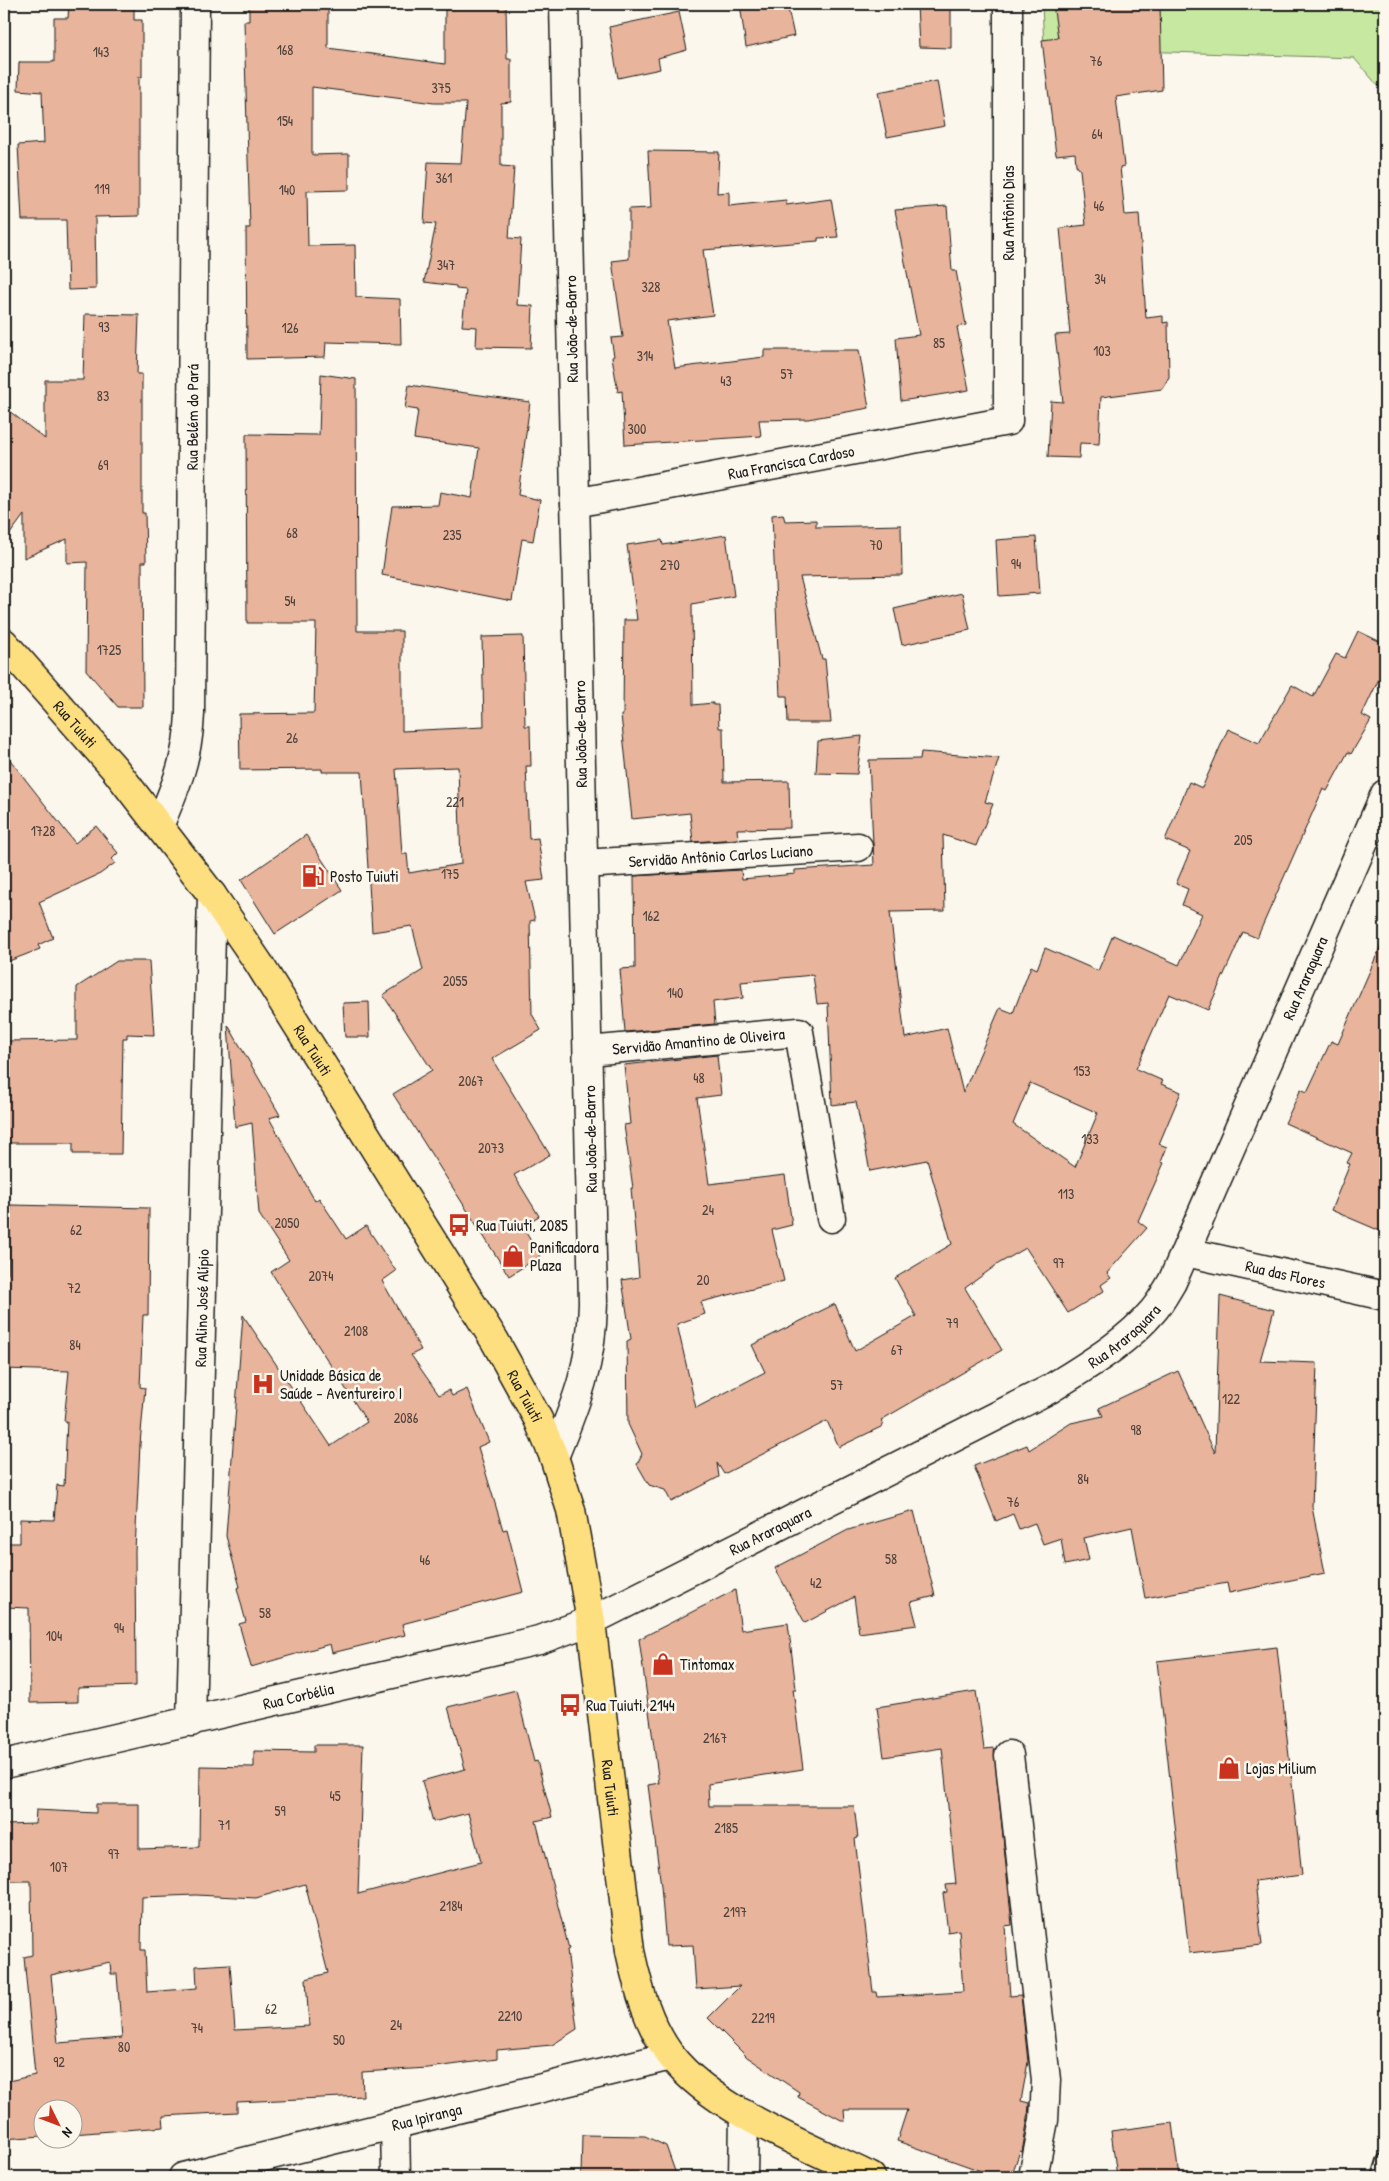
<svg xmlns="http://www.w3.org/2000/svg" width="1389" height="2181" font-family="'Patrick Hand',sans-serif">
<rect width="100%" height="100%" fill="#fbf7ec"/>
<filter id="ink" filterUnits="userSpaceOnUse"><feTurbulence type="fractalNoise" baseFrequency=".02" numOctaves="2"/><feDisplacementMap in="SourceGraphic" scale="10" xChannelSelector="R" yChannelSelector="G"/><feConvolveMatrix kernelMatrix="1 2 1 2 8 2 1 2 1" color-interpolation-filters="sRGB"/></filter>
<g filter="url(#ink)">
<path fill="#c7e8a0" stroke="#72825e" d="M 1042,4 L 1385,4 L 1385,94 L 1354,58 L 1044,48 Z"/>
<g fill="#e8b49b" stroke="#1c1c1c" fill-rule="evenodd">
<path d="M 69,4 L 134,4 L 134,20 L 142,20 L 142,77 L 139,77 L 139,216 L 95,217 L 96,289 L 68,290 L 66,220 L 22,220 L 18,145 L 44,143 L 42,92 L 18,90 L 19,62 L 54,62 L 54,18 L 68,18 Z"/>
<path d="M 249,4 L 328,4 L 328,48 L 445,64 L 445,8 L 456,8 L 456,4 L 506,4 L 507,59 L 511,59 L 511,102 L 501,103 L 501,166 L 514,167 L 509,238 L 521,239 L 517,305 L 533,306 L 531,348 L 476,347 L 477,327 L 462,326 L 466,290 L 456,289 L 456,286 L 424,282 L 436,224 L 424,223 L 428,162 L 461,163 L 466,103 L 434,103 L 312,87 L 312,155 L 349,154 L 349,190 L 307,191 L 308,246 L 355,245 L 356,297 L 400,299 L 401,344 L 326,342 L 325,357 L 247,359 L 246,228 L 250,228 L 244,21 L 249,21 Z"/>
<path d="M 740,4 L 787,4 L 794,36 L 746,47 Z"/>
<path d="M 917,4 L 951,4 L 951,48 L 919,47 Z"/>
<path d="M 1053,4 L 1160,4 L 1162,90 L 1116,97 L 1124,166 L 1120,167 L 1125,215 L 1139,214 L 1146,318 L 1163,316 L 1163,323 L 1168,322 L 1169,377 L 1162,389 L 1101,397 L 1099,444 L 1080,443 L 1079,458 L 1048,457 L 1051,401 L 1063,402 L 1055,335 L 1070,334 L 1060,228 L 1086,225 L 1080,170 L 1076,165 L 1075,153 L 1056,155 L 1042,40 L 1058,38 Z"/>
<path d="M 679,12 L 687,50 L 658,58 L 660,69 L 618,78 L 609,27 Z"/>
<path d="M 937,81 L 945,126 L 887,137 L 878,92 Z"/>
<path d="M 648,151 L 719,152 L 717,193 L 729,192 L 729,206 L 786,200 L 786,205 L 831,199 L 838,237 L 818,238 L 818,241 L 703,250 L 713,315 L 667,321 L 675,368 L 764,357 L 764,350 L 859,350 L 869,408 L 808,419 L 759,420 L 761,436 L 625,445 L 622,391 L 618,392 L 612,357 L 614,356 L 611,338 L 623,337 L 612,261 L 629,259 L 629,209 L 651,208 Z"/>
<path d="M 947,206 L 952,271 L 956,271 L 966,325 L 957,327 L 969,390 L 901,401 L 896,338 L 919,335 L 895,210 Z"/>
<path d="M 85,314 L 139,315 L 137,374 L 142,374 L 142,513 L 145,513 L 146,562 L 142,562 L 143,707 L 118,707 L 86,670 L 87,562 L 67,563 L 67,539 L 24,558 L 24,515 L 4,542 L 4,407 L 45,439 L 45,380 L 83,380 Z"/>
<path d="M 321,374 L 356,379 L 357,631 L 402,631 L 402,731 L 484,727 L 482,637 L 523,636 L 525,726 L 530,726 L 531,766 L 526,766 L 529,839 L 538,838 L 544,880 L 526,882 L 535,920 L 530,921 L 532,1014 L 541,1030 L 492,1059 L 550,1155 L 514,1175 L 539,1216 L 522,1226 L 540,1256 L 509,1276 L 393,1094 L 432,1070 L 383,995 L 423,970 L 412,926 L 372,932 L 362,772 L 322,772 L 322,769 L 240,770 L 239,714 L 314,713 L 316,623 L 247,623 L 246,434 L 319,435 ZM 458,767 L 461,864 L 409,873 L 407,854 L 402,854 L 396,769 Z"/>
<path d="M 409,385 L 530,402 L 518,495 L 540,500 L 533,541 L 522,539 L 512,601 L 382,575 L 392,506 L 438,505 L 440,492 L 472,498 L 479,448 L 414,439 L 418,410 L 405,408 Z"/>
<path d="M 783,514 L 785,521 L 816,520 L 816,527 L 901,525 L 902,575 L 800,577 L 822,659 L 825,659 L 831,723 L 788,723 L 787,696 L 780,696 L 772,515 Z"/>
<path d="M 726,535 L 734,596 L 692,604 L 693,705 L 713,703 L 713,705 L 718,705 L 719,728 L 723,728 L 724,782 L 789,781 L 790,828 L 737,829 L 738,839 L 693,842 L 690,813 L 632,819 L 621,715 L 623,715 L 624,620 L 637,620 L 627,545 L 662,540 L 663,545 Z"/>
<path d="M 1036,537 L 1040,593 L 999,596 L 996,540 Z"/>
<path d="M 962,593 L 970,630 L 902,645 L 894,609 Z"/>
<path d="M 1358,631 L 1385,644 L 1385,666 L 1362,715 L 1371,720 L 1351,754 L 1348,752 L 1327,791 L 1323,789 L 1257,938 L 1243,932 L 1208,1010 L 1169,994 L 1136,1069 L 1163,1081 L 1161,1084 L 1181,1092 L 1159,1144 L 1167,1147 L 1161,1162 L 1164,1163 L 1138,1221 L 1147,1228 L 1107,1273 L 1111,1278 L 1101,1285 L 1104,1291 L 1068,1313 L 1026,1248 L 998,1264 L 965,1288 L 1002,1350 L 881,1420 L 883,1426 L 839,1447 L 827,1421 L 724,1474 L 717,1463 L 719,1477 L 671,1502 L 665,1490 L 649,1485 L 637,1464 L 642,1454 L 628,1424 L 627,1341 L 631,1339 L 622,1280 L 639,1277 L 631,1188 L 633,1188 L 624,1125 L 630,1124 L 624,1065 L 717,1055 L 721,1095 L 697,1098 L 709,1184 L 785,1175 L 792,1225 L 772,1230 L 784,1281 L 701,1302 L 705,1314 L 677,1324 L 696,1408 L 765,1372 L 752,1345 L 835,1304 L 855,1351 L 916,1316 L 895,1278 L 952,1244 L 927,1160 L 870,1171 L 856,1102 L 832,1105 L 828,1003 L 817,1004 L 813,975 L 741,982 L 743,998 L 713,1002 L 715,1024 L 625,1032 L 620,969 L 635,968 L 634,876 L 741,870 L 742,879 L 795,874 L 795,870 L 874,865 L 869,760 L 920,759 L 921,752 L 999,758 L 985,802 L 993,804 L 976,846 L 943,835 L 945,911 L 890,912 L 905,1038 L 947,1028 L 963,1093 L 1000,1008 L 1013,1013 L 1031,966 L 1037,969 L 1045,948 L 1098,971 L 1113,935 L 1179,965 L 1202,914 L 1182,905 L 1188,889 L 1176,884 L 1190,851 L 1165,840 L 1189,782 L 1202,788 L 1228,729 L 1259,743 L 1292,685 L 1313,697 L 1336,654 L 1345,658 ZM 1030,1083 L 1098,1113 L 1075,1167 L 1013,1124 Z"/>
<path d="M 862,736 L 857,774 L 816,773 L 818,741 Z"/>
<path d="M 4,752 L 75,843 L 96,826 L 118,853 L 112,859 L 115,863 L 100,874 L 39,902 L 53,938 L 38,945 L 40,949 L 4,963 Z"/>
<path d="M 306,835 L 342,890 L 275,934 L 241,880 Z"/>
<path d="M 1385,936 L 1385,1233 L 1331,1210 L 1350,1164 L 1347,1163 L 1352,1153 L 1285,1123 L 1301,1089 L 1307,1092 L 1331,1041 L 1338,1044 Z"/>
<path d="M 117,961 L 149,961 L 154,1035 L 127,1034 L 127,1038 L 123,1038 L 121,1154 L 73,1154 L 73,1143 L 4,1143 L 4,1041 L 77,1040 L 77,987 Z"/>
<path d="M 369,1002 L 370,1037 L 345,1037 L 343,1003 Z"/>
<path d="M 228,1025 L 280,1115 L 269,1118 L 315,1201 L 319,1198 L 346,1239 L 366,1226 L 396,1271 L 382,1281 L 421,1350 L 411,1355 L 439,1395 L 449,1390 L 452,1396 L 467,1389 L 489,1442 L 478,1447 L 503,1530 L 507,1529 L 523,1592 L 402,1624 L 405,1635 L 332,1653 L 330,1644 L 251,1667 L 239,1624 L 246,1622 L 237,1588 L 240,1587 L 226,1536 L 243,1315 L 331,1446 L 367,1422 L 271,1272 L 289,1260 L 259,1214 L 252,1123 L 235,1127 Z"/>
<path d="M 11,1205 L 149,1208 L 148,1315 L 143,1315 L 140,1387 L 145,1388 L 140,1444 L 135,1551 L 136,1686 L 78,1688 L 78,1702 L 30,1703 L 29,1608 L 4,1607 L 4,1543 L 20,1543 L 20,1519 L 54,1520 L 57,1485 L 64,1486 L 67,1421 L 64,1421 L 69,1371 L 4,1369 L 4,1274 L 8,1274 Z"/>
<path d="M 1220,1296 L 1274,1310 L 1260,1361 L 1317,1363 L 1312,1507 L 1325,1573 L 1229,1593 L 1227,1583 L 1145,1598 L 1132,1527 L 1084,1538 L 1089,1560 L 1065,1565 L 1061,1538 L 1043,1544 L 1035,1523 L 1019,1529 L 1013,1514 L 996,1521 L 974,1466 L 1027,1445 L 1029,1450 L 1071,1423 L 1103,1416 L 1099,1408 L 1178,1371 L 1215,1453 Z"/>
<path d="M 914,1511 L 935,1596 L 911,1602 L 917,1625 L 859,1633 L 854,1597 L 805,1623 L 775,1568 L 848,1530 Z"/>
<path d="M 735,1590 L 741,1630 L 788,1623 L 796,1689 L 793,1689 L 803,1769 L 708,1784 L 709,1806 L 854,1806 L 858,1838 L 855,1839 L 873,1992 L 876,1992 L 877,1997 L 963,1992 L 959,1930 L 948,1932 L 943,1893 L 947,1892 L 946,1885 L 956,1884 L 942,1748 L 884,1757 L 877,1707 L 976,1691 L 984,1749 L 994,1748 L 1012,1925 L 1005,1926 L 1010,1996 L 1021,1995 L 1028,2062 L 1021,2101 L 1029,2103 L 1028,2118 L 1022,2152 L 1020,2151 L 1011,2177 L 998,2177 L 897,2141 L 907,2110 L 844,2110 L 845,2122 L 798,2097 L 799,2092 L 747,2057 L 708,2018 L 740,1986 L 696,1989 L 693,1945 L 666,1946 L 661,1886 L 648,1785 L 659,1783 L 639,1639 Z"/>
<path d="M 1277,1647 L 1302,1875 L 1255,1881 L 1262,1945 L 1189,1953 L 1157,1661 Z"/>
<path d="M 516,1690 L 534,1762 L 537,1761 L 552,1817 L 536,1821 L 569,1949 L 567,1950 L 577,2029 L 552,2045 L 497,2050 L 497,2059 L 428,2068 L 362,2072 L 363,2096 L 237,2102 L 237,2112 L 163,2116 L 164,2127 L 72,2134 L 72,2108 L 42,2108 L 42,2136 L 4,2139 L 4,2082 L 35,2075 L 24,1957 L 32,1955 L 31,1881 L 4,1881 L 4,1825 L 35,1824 L 36,1810 L 96,1813 L 96,1804 L 139,1804 L 139,1849 L 199,1847 L 200,1766 L 254,1767 L 254,1751 L 314,1752 L 314,1745 L 363,1745 L 358,1894 L 481,1862 L 468,1813 L 433,1822 L 422,1781 L 465,1769 L 448,1707 ZM 305,1884 L 328,1973 L 306,1979 L 309,2026 L 235,2030 L 230,1964 L 196,1966 L 197,1988 L 147,1992 L 145,1950 L 141,1950 L 142,1897 L 196,1895 L 256,1898 ZM 110,1962 L 111,1974 L 117,1974 L 122,2038 L 58,2043 L 51,1975 Z"/>
<path d="M 1172,2123 L 1179,2177 L 1117,2177 L 1111,2131 Z"/>
<path d="M 582,2135 L 645,2136 L 666,2146 L 677,2177 L 581,2177 Z"/>
</g>
<g fill="none" stroke-linecap="round" stroke-linejoin="round">
<defs>
<path id="service" d="M 1380,2177 L 1385,2161"/>
<g id="minor">
<path id="s1" d="M 575,503 L 1008,421 L 1008,4"/>
<path id="s2" d="M 159,826 C 176,786 188,759 190,714 L 195,4"/>
<path id="s3" d="M 583,864 L 858,847"/>
<path id="s4" d="M 588,1051 L 799,1032 L 831,1218"/>
<path id="s5" d="M 1186,1252 L 1385,1296"/>
<path d="M 554,1457 C 577,1401 592,1364 593,1303 L 564,4"/>
<path id="s6" d="M 191,1722 L 212,895"/>
<path d="M 1009,1755 L 1046,2080 L 1044,2120 L 1033,2177"/>
<path id="s7" d="M 4,1764 L 539,1640 L 591,1621 L 1050,1389 C 1086,1366 1125,1344 1153,1311 C 1160,1303 1166,1292 1172,1282 L 1385,794"/>
<path d="M 395,2124 L 396,2177"/>
<path d="M 743,2177 L 744,2114"/>
</g>
<g id="tertiary">
<path id="s8" d="M 183,2177 L 671,2056"/>
</g>
<g id="primary">
<path id="s9" d="M 4,643 L 114,768 L 212,895 L 258,962 L 495,1341 L 538,1419 L 554,1457 L 571,1510 L 591,1621 L 630,1951 C 638,1988 648,2025 671,2056 C 713,2110 810,2147 871,2177"/>
</g>
</defs>
<use href="#service" stroke="#1c1c1c" stroke-width="18"/>
<use href="#minor" stroke="#1c1c1c" stroke-width="31"/>
<use href="#tertiary" stroke="#1c1c1c" stroke-width="31"/>
<use href="#primary" stroke="#1c1c1c" stroke-width="31"/>
<use href="#service" stroke="#fbf7ec" stroke-width="14"/>
<use href="#minor" stroke="#fbf7ec" stroke-width="28"/>
<use href="#tertiary" stroke="#fbf7ec" stroke-width="28"/>
<use href="#primary" stroke="#fedf80" stroke-width="28"/>
</g>
</g>
<defs>
<symbol id="fuel-bare" viewBox="-9 -9 18 18"><path d="M-5.5-6h7V0h2V4h1.3V-2.5L3-4.5l.8-.8L6-3V5H2.5V1h-1V6h-7ZM-4.2-4.7v3.2H.2V-4.7Z" fill="#c8321e" stroke="#fbf7ec" stroke-width="2.5" paint-order="stroke"/></symbol>
<symbol id="bus-bare" viewBox="-9 -9 18 18"><path d="M-5-6H5V4H4V6H2V4H-2V6H-4V4H-5ZM-3.5-4V0h7V-4ZM-3.5 1.2v1.5H-2V1.2ZM2 1.2v1.5H3.5V1.2Z" fill="#c8321e" stroke="#fbf7ec" stroke-width="2.5" paint-order="stroke"/></symbol>
<symbol id="shop-bare" viewBox="-9 -9 18 18"><path d="M-5-2.5h2.3a2.7 3.5 0 0 1 5.4 0H5L5.5 6h-11ZM-1.5-2.5h3a1.5 2.3 0 0 0-3 0Z" fill="#c8321e" stroke="#fbf7ec" stroke-width="2.5" paint-order="stroke"/></symbol>
<symbol id="hospital-bare" viewBox="-9 -9 18 18"><path d="M-5-5h3v3.5h4V-5h3V5h-3V1.5h-4V5h-3Z" fill="#c8321e" stroke="#fbf7ec" stroke-width="2.5" paint-order="stroke"/></symbol>
</defs>
<g fill-rule="evenodd">
<use href="#fuel-bare" x="297" y="860" width="32" height="32"/>
<use href="#bus-bare" x="443" y="1209" width="32" height="32"/>
<use href="#shop-bare" x="497" y="1240" width="32" height="32"/>
<use href="#hospital-bare" x="247" y="1368" width="32" height="32"/>
<use href="#shop-bare" x="647" y="1648" width="32" height="32"/>
<use href="#bus-bare" x="554" y="1689" width="32" height="32"/>
<use href="#shop-bare" x="1213" y="1752" width="32" height="32"/>
</g>
<g text-anchor="middle" stroke-width="5" stroke-linejoin="round" paint-order="stroke">
<g font-size="14" fill="#4f423c">
<text x="285" y="55">168</text>
<text x="101" y="57">143</text>
<text x="1096" y="66">76</text>
<text x="441" y="93">375</text>
<text x="285" y="126">154</text>
<text x="1097" y="139">64</text>
<text x="444" y="183">361</text>
<text x="102" y="194">119</text>
<text x="287" y="195">140</text>
<text x="1099" y="211">46</text>
<text x="446" y="270">347</text>
<text x="1100" y="284">34</text>
<text x="651" y="292">328</text>
<text x="104" y="332">93</text>
<text x="290" y="333">126</text>
<text x="939" y="348">85</text>
<text x="1102" y="356">103</text>
<text x="645" y="361">314</text>
<text x="787" y="379">57</text>
<text x="726" y="386">43</text>
<text x="103" y="401">83</text>
<text x="637" y="434">300</text>
<text x="103" y="470">69</text>
<text x="292" y="538">68</text>
<text x="452" y="540">235</text>
<text x="876" y="550">70</text>
<text x="1016" y="569">94</text>
<text x="670" y="570">270</text>
<text x="290" y="606">54</text>
<text x="109" y="655">1725</text>
<text x="292" y="743">26</text>
<text x="455" y="807">221</text>
<text x="43" y="836">1728</text>
<text x="1243" y="845">205</text>
<text x="450" y="879">175</text>
<text x="651" y="921">162</text>
<text x="455" y="986">2055</text>
<text x="675" y="998">140</text>
<text x="1082" y="1076">153</text>
<text x="699" y="1083">48</text>
<text x="471" y="1086">2067</text>
<text x="1090" y="1144">133</text>
<text x="491" y="1153">2073</text>
<text x="1066" y="1199">113</text>
<text x="708" y="1215">24</text>
<text x="287" y="1228">2050</text>
<text x="76" y="1235">62</text>
<text x="1059" y="1268">97</text>
<text x="321" y="1281">2074</text>
<text x="703" y="1285">20</text>
<text x="74" y="1293">72</text>
<text x="952" y="1328">79</text>
<text x="356" y="1336">2108</text>
<text x="75" y="1350">84</text>
<text x="897" y="1355">67</text>
<text x="837" y="1390">57</text>
<text x="1231" y="1404">122</text>
<text x="406" y="1423">2086</text>
<text x="1136" y="1435">98</text>
<text x="1083" y="1484">84</text>
<text x="1013" y="1507">76</text>
<text x="891" y="1564">58</text>
<text x="425" y="1565">46</text>
<text x="816" y="1588">42</text>
<text x="265" y="1618">58</text>
<text x="119" y="1633">94</text>
<text x="54" y="1641">104</text>
<text x="715" y="1743">2167</text>
<text x="335" y="1801">45</text>
<text x="280" y="1816">59</text>
<text x="224" y="1830">71</text>
<text x="726" y="1833">2185</text>
<text x="114" y="1859">97</text>
<text x="59" y="1872">107</text>
<text x="451" y="1911">2184</text>
<text x="735" y="1917">2197</text>
<text x="271" y="2014">62</text>
<text x="510" y="2021">2210</text>
<text x="763" y="2023">2219</text>
<text x="396" y="2030">24</text>
<text x="197" y="2033">74</text>
<text x="339" y="2045">50</text>
<text x="124" y="2052">80</text>
<text x="59" y="2067">92</text>
</g>
<g font-size="16" fill="#1c1c1c" stroke="#fbf7ec">
<text transform="translate(1008 213) rotate(-90)" y="6">Rua Antônio Dias</text>
<text transform="translate(571 329) rotate(-91)" y="6">Rua João-de-Barro</text>
<text dy="6" stroke="none"><textPath href="#s2" startOffset="414">Rua Belém do Pará</textPath></text>
<text dy="6" stroke="none"><textPath href="#s1" startOffset="220">Rua Francisca Cardoso</textPath></text>
<text dy="6" stroke="none"><textPath href="#s9" startOffset="108">Rua Tuiuti</textPath></text>
<text transform="translate(580 734) rotate(-91)" y="6">Rua João-de-Barro</text>
<text dy="6" stroke="none"><textPath href="#s3" startOffset="138">Servidão Antônio Carlos Luciano</textPath></text>
<text dy="6" stroke="none"><textPath href="#s7" startOffset="1615">Rua Araraquara</textPath></text>
<text dy="6" stroke="none"><textPath href="#s4" startOffset="111">Servidão Amantino de Oliveira</textPath></text>
<text dy="6" stroke="none"><textPath href="#s9" startOffset="512">Rua Tuiuti</textPath></text>
<text transform="translate(590 1139) rotate(-91)" y="6">Rua João-de-Barro</text>
<text dy="6" stroke="none"><textPath href="#s5" startOffset="102">Rua das Flores</textPath></text>
<text dy="6" stroke="none"><textPath href="#s6" startOffset="414">Rua Alino José Alípio</textPath></text>
<text dy="6" stroke="none"><textPath href="#s7" startOffset="1210">Rua Araraquara</textPath></text>
<text dy="6" stroke="none"><textPath href="#s9" startOffset="918">Rua Tuiuti</textPath></text>
<text dy="6" stroke="none"><textPath href="#s7" startOffset="805">Rua Araraquara</textPath></text>
<text dy="6" stroke="none"><textPath href="#s7" startOffset="302">Rua Corbélia</textPath></text>
<text dy="6" stroke="none"><textPath href="#s9" startOffset="1322">Rua Tuiuti</textPath></text>
<text dy="6" stroke="none"><textPath href="#s8" startOffset="251">Rua Ipiranga</textPath></text>
</g>
<g font-size="16" fill="#1c1c1c" stroke="#fbf7ec" text-anchor="start">
<text x="330" y="882">Posto Tuiuti</text>
<text x="476" y="1231">Rua Tuiuti, 2085</text>
<text x="530" y="1253">Panificadora<tspan x="530" dy="18">Plaza</tspan></text>
<text x="280" y="1381">Unidade Básica de<tspan x="280" dy="18">Saúde - Aventureiro I</tspan></text>
<text x="680" y="1670">Tintomax</text>
<text x="586" y="1711">Rua Tuiuti, 2144</text>
<text x="1246" y="1774">Lojas Milium</text>
</g>
</g>
<rect width="1389" height="2181" fill="none" stroke="#fbf7ec" stroke-width="20"/>
<rect x="10" y="10" width="1369" height="2161" fill="none" stroke="#1c1c1c" stroke-width="2" filter="url(#ink)"/>
<g transform="translate(58 2124) rotate(132)"><circle r="24" fill="#fbf7ec" stroke="#a29f99"/>
<path d="M0-4L9 19L0 12L-9 19Z" fill="#c8321e"/>
<text y="-8" font-size="14" font-weight="bold" text-anchor="middle" fill="#1c1c1c">N</text>
</g>
</svg>
